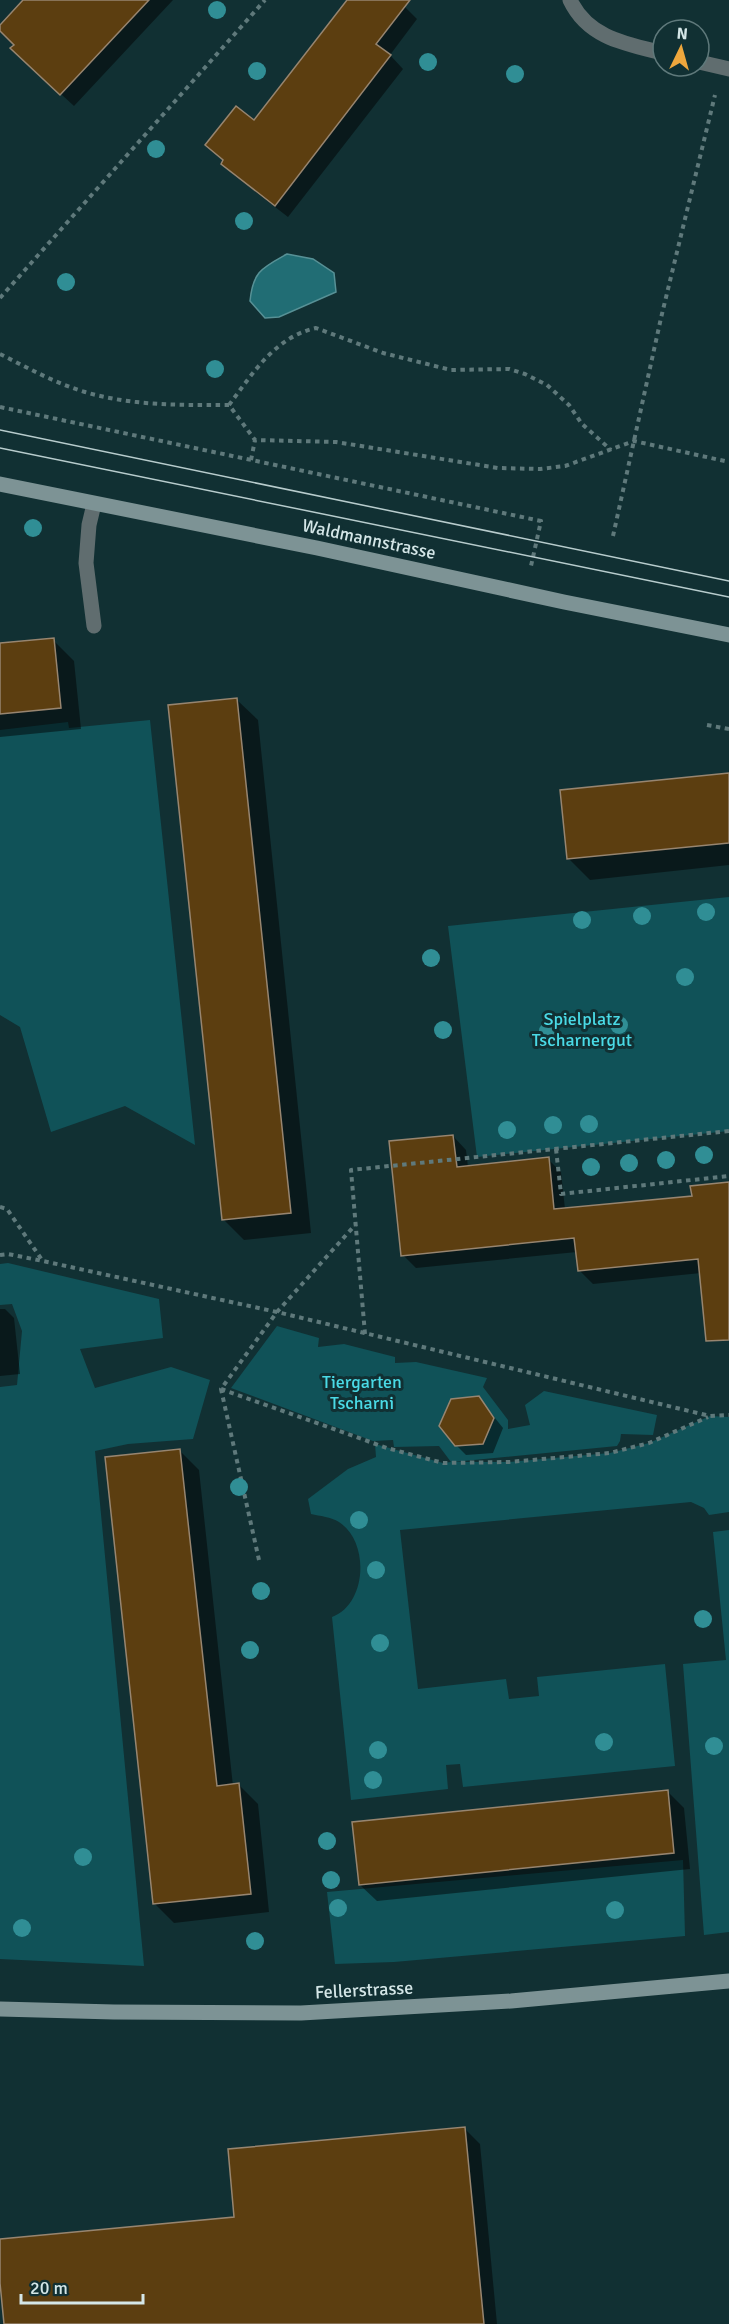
<svg xmlns="http://www.w3.org/2000/svg" width="729" height="2324" font-family="Signika,sans-serif">
<rect width="100%" height="100%" fill="#113033"/>
<g fill="#105258">
<path d="M 150,720 L 195,1145 L 125,1106 L 51,1132 L 20,1027 L 0,1015 L 0,730 L 68,722 L 69,728 Z"/>
<path d="M 729,897 L 729,1131 L 477,1157 L 448,926 Z"/>
<path d="M 8,1263 L 159,1299 L 163,1338 L 80,1349 L 95,1388 L 171,1367 L 210,1380 L 193,1439 L 128,1444 L 95,1451 L 144,1966 L 0,1959 L 0,1387 L 17,1385 L 22,1331 L 12,1304 L 0,1305 L 0,1264 Z"/>
<path d="M 277,1326 L 319,1338 L 318,1347 L 344,1344 L 395,1357 L 395,1363 L 416,1362 L 487,1378 L 483,1387 L 508,1420 L 508,1429 L 530,1425 L 525,1405 L 544,1391 L 657,1415 L 653,1435 L 621,1434 L 620,1441 L 617,1446 L 453,1462 L 509,1462 L 610,1453 L 649,1443 L 710,1416 L 729,1417 L 729,1512 L 709,1515 L 704,1508 L 691,1502 L 400,1530 L 418,1689 L 506,1679 L 509,1699 L 539,1696 L 537,1677 L 665,1664 L 675,1766 L 463,1787 L 460,1764 L 446,1765 L 448,1789 L 351,1800 L 332,1617 C 367,1604 370,1542 339,1522 C 331,1517 320,1516 311,1514 L 308,1499 L 348,1469 L 376,1457 L 375,1444 L 443,1463 L 451,1462 L 439,1446 L 394,1447 L 393,1440 L 373,1441 L 231,1388 Z"/>
<path d="M 729,1530 L 729,1932 L 704,1935 L 683,1664 L 726,1660 L 713,1532 Z"/>
<path d="M 683,1860 L 685,1936 L 394,1962 L 335,1964 L 327,1892 Z"/>
</g>
<path fill="#216d74" stroke="#579196" stroke-width="1.5" d="M 287,254 L 313,259 L 334,273 L 336,292 L 279,317 L 265,318 L 250,301 C 253,271 262,268 287,254 Z"/>
<g fill="#0007">
<path d="M 25,0 L 173,0 L 74,106 L 25,61 L 16,45 L 0,29 Z"/>
<path d="M 349,0 L 394,0 L 405,7 L 417,19 L 390,55 L 403,69 L 288,217 L 235,176 L 223,164 L 224,161 L 207,145 L 255,122 Z"/>
<path d="M 53,640 L 74,661 L 81,729 L 0,737 L 0,645 Z"/>
<path d="M 237,700 L 258,720 L 311,1233 L 244,1240 L 223,1219 Z"/>
<path d="M 729,774 L 729,865 L 590,880 L 569,859 Z"/>
<path d="M 453,1136 L 466,1150 L 468,1167 L 548,1159 L 561,1172 L 565,1209 L 693,1197 L 729,1184 L 729,1301 L 701,1273 L 593,1284 L 579,1270 L 577,1252 L 416,1268 L 403,1255 Z"/>
<path d="M 0,1309 L 5,1309 L 14,1318 L 20,1374 L 0,1376 Z"/>
<path d="M 478,1397 L 503,1428 L 493,1453 L 466,1455 L 456,1445 Z"/>
<path d="M 180,1451 L 199,1470 L 233,1786 L 239,1785 L 258,1804 L 269,1912 L 174,1923 L 154,1903 Z"/>
<path d="M 667,1791 L 684,1808 L 690,1869 L 377,1901 L 360,1885 Z"/>
<path d="M 465,2129 L 480,2144 L 497,2324 L 5,2324 L 0,2267 L 0,2240 L 236,2219 Z"/>
</g>
<g fill="#5c3e10" stroke="#978570" stroke-width="1.5">
<path d="M 23,0 L 149,0 L 60,95 L 10,48 L 14,45 L 0,31 L 0,25 Z"/>
<path d="M 347,0 L 410,0 L 376,44 L 391,55 L 275,206 L 221,164 L 223,160 L 205,145 L 236,106 L 254,120 Z"/>
<path d="M 54,638 L 61,708 L 0,714 L 0,643 Z"/>
<path d="M 237,698 L 291,1213 L 222,1220 L 168,705 Z"/>
<path d="M 729,773 L 729,843 L 567,859 L 560,790 Z"/>
<path d="M 453,1135 L 457,1167 L 549,1157 L 554,1209 L 692,1196 L 690,1186 L 729,1182 L 729,1340 L 706,1341 L 698,1259 L 578,1271 L 574,1238 L 401,1256 L 389,1141 Z"/>
<path d="M 479,1396 L 494,1418 L 483,1444 L 455,1446 L 439,1426 L 451,1399 Z"/>
<path d="M 180,1449 L 217,1786 L 239,1783 L 251,1894 L 153,1904 L 105,1457 Z"/>
<path d="M 668,1790 L 674,1853 L 359,1885 L 352,1822 Z"/>
<path d="M 465,2127 L 484,2324 L 4,2324 L 0,2283 L 0,2239 L 234,2217 L 228,2149 Z"/>
</g>
<g fill="none" stroke-linecap="round" stroke-linejoin="round">
<g stroke="#5f797b" stroke-width="4" stroke-dasharray="4.5 4.5" stroke-linecap="butt">
<path d="M 0,298 L 265,0"/>
<path d="M 0,354 C 28,368 55,383 85,392 C 132,406 180,405 229,405 L 255,440 L 336,442 L 498,468 L 540,469 L 565,466 L 634,441 L 729,462"/>
<path d="M 229,405 C 253,373 275,337 316,328 L 383,353 L 451,370 L 509,369 L 525,374 L 547,385 L 569,405 L 582,424 L 611,450"/>
<path d="M 0,407 L 541,521 L 531,566"/>
<path d="M 251,460 L 255,440"/>
<path d="M 613,536 L 661,318 L 715,95"/>
<path d="M 707,725 L 729,729"/>
<path d="M 556,1149 L 561,1194 L 729,1176"/>
<path d="M 0,1207 L 7,1209 L 42,1260"/>
<path d="M 0,1255 L 8,1254 L 43,1261 L 277,1312 L 710,1416 L 729,1415"/>
<path d="M 365,1334 L 351,1170 L 729,1131"/>
<path d="M 221,1389 L 387,1448 L 443,1463 L 509,1462 L 610,1453 L 649,1443 L 708,1417"/>
<path d="M 259,1560 L 221,1389 L 277,1312 L 356,1224"/>
</g>
<path stroke="#606d6f" stroke-width="15" d="M 94,504 L 89,525 L 86,563 L 94,626"/>
<g stroke="#606d6f" stroke-width="15">
<path d="M 570,0 C 588,38 626,44 663,53"/>
<path d="M 699,62 L 729,69"/>
</g>
<g stroke="#7d9395" stroke-width="15">
<path d="M 0,484 L 317,548 L 564,602 L 729,635"/>
<path d="M 0,2009 L 114,2012 L 301,2013 L 511,2001 L 729,1981"/>
</g>
<g stroke="#b8cccd" stroke-width="1.5">
<path d="M 0,430 L 729,581"/>
<path d="M 0,448 L 729,597"/>
</g>
</g>
<g fill="#308e95">
<circle cx="217" cy="10" r="9"/>
<circle cx="428" cy="62" r="9"/>
<circle cx="257" cy="71" r="9"/>
<circle cx="515" cy="74" r="9"/>
<circle cx="156" cy="149" r="9"/>
<circle cx="244" cy="221" r="9"/>
<circle cx="66" cy="282" r="9"/>
<circle cx="215" cy="369" r="9"/>
<circle cx="33" cy="528" r="9"/>
<circle cx="706" cy="912" r="9"/>
<circle cx="642" cy="916" r="9"/>
<circle cx="582" cy="920" r="9"/>
<circle cx="431" cy="958" r="9"/>
<circle cx="685" cy="977" r="9"/>
<circle cx="619" cy="1025" r="9"/>
<circle cx="443" cy="1030" r="9"/>
<circle cx="548" cy="1031" r="9"/>
<circle cx="589" cy="1124" r="9"/>
<circle cx="553" cy="1125" r="9"/>
<circle cx="507" cy="1130" r="9"/>
<circle cx="704" cy="1155" r="9"/>
<circle cx="666" cy="1160" r="9"/>
<circle cx="629" cy="1163" r="9"/>
<circle cx="591" cy="1167" r="9"/>
<circle cx="239" cy="1487" r="9"/>
<circle cx="359" cy="1520" r="9"/>
<circle cx="376" cy="1570" r="9"/>
<circle cx="261" cy="1591" r="9"/>
<circle cx="703" cy="1619" r="9"/>
<circle cx="380" cy="1643" r="9"/>
<circle cx="250" cy="1650" r="9"/>
<circle cx="604" cy="1742" r="9"/>
<circle cx="714" cy="1746" r="9"/>
<circle cx="378" cy="1750" r="9"/>
<circle cx="373" cy="1780" r="9"/>
<circle cx="327" cy="1841" r="9"/>
<circle cx="83" cy="1857" r="9"/>
<circle cx="331" cy="1880" r="9"/>
<circle cx="338" cy="1908" r="9"/>
<circle cx="615" cy="1910" r="9"/>
<circle cx="22" cy="1928" r="9"/>
<circle cx="255" cy="1941" r="9"/>
</g>
<g text-anchor="middle" stroke-width="6" stroke-linejoin="round" paint-order="stroke">
<g font-size="18" fill="#d4e6e7" stroke="#113033">
<text transform="translate(369 539) rotate(12)" y="6">Waldmannstrasse</text>
<text transform="translate(364 1990) rotate(-3)" y="6">Fellerstrasse</text>
</g>
<g font-size="18" fill="#4adae6" stroke="#113033">
<text x="582" y="1025">Spielplatz<tspan x="582" dy="21">Tscharnergut</tspan></text>
<text x="362" y="1388">Tiergarten<tspan x="362" dy="21">Tscharni</tspan></text>
</g>
</g>
<g transform="translate(681 48) rotate(5)"><circle r="28" fill="#113033" stroke="#5f797b" stroke-width="1.5"/>
<path d="M0-4.5L10 22L0 15L-10 22Z" fill="#efa73d"/>
<text y="-9" font-size="16" font-weight="bold" text-anchor="middle" fill="#d4e6e7">N</text>
</g>
<path d="M21 2294v9h122v-9" fill="none" stroke="#d4e6e7" stroke-width="3"/>
<text x="30" y="2294" font-size="18" fill="#d4e6e7" stroke="#113033" stroke-width="4.5" paint-order="stroke">20 m</text>
</svg>
